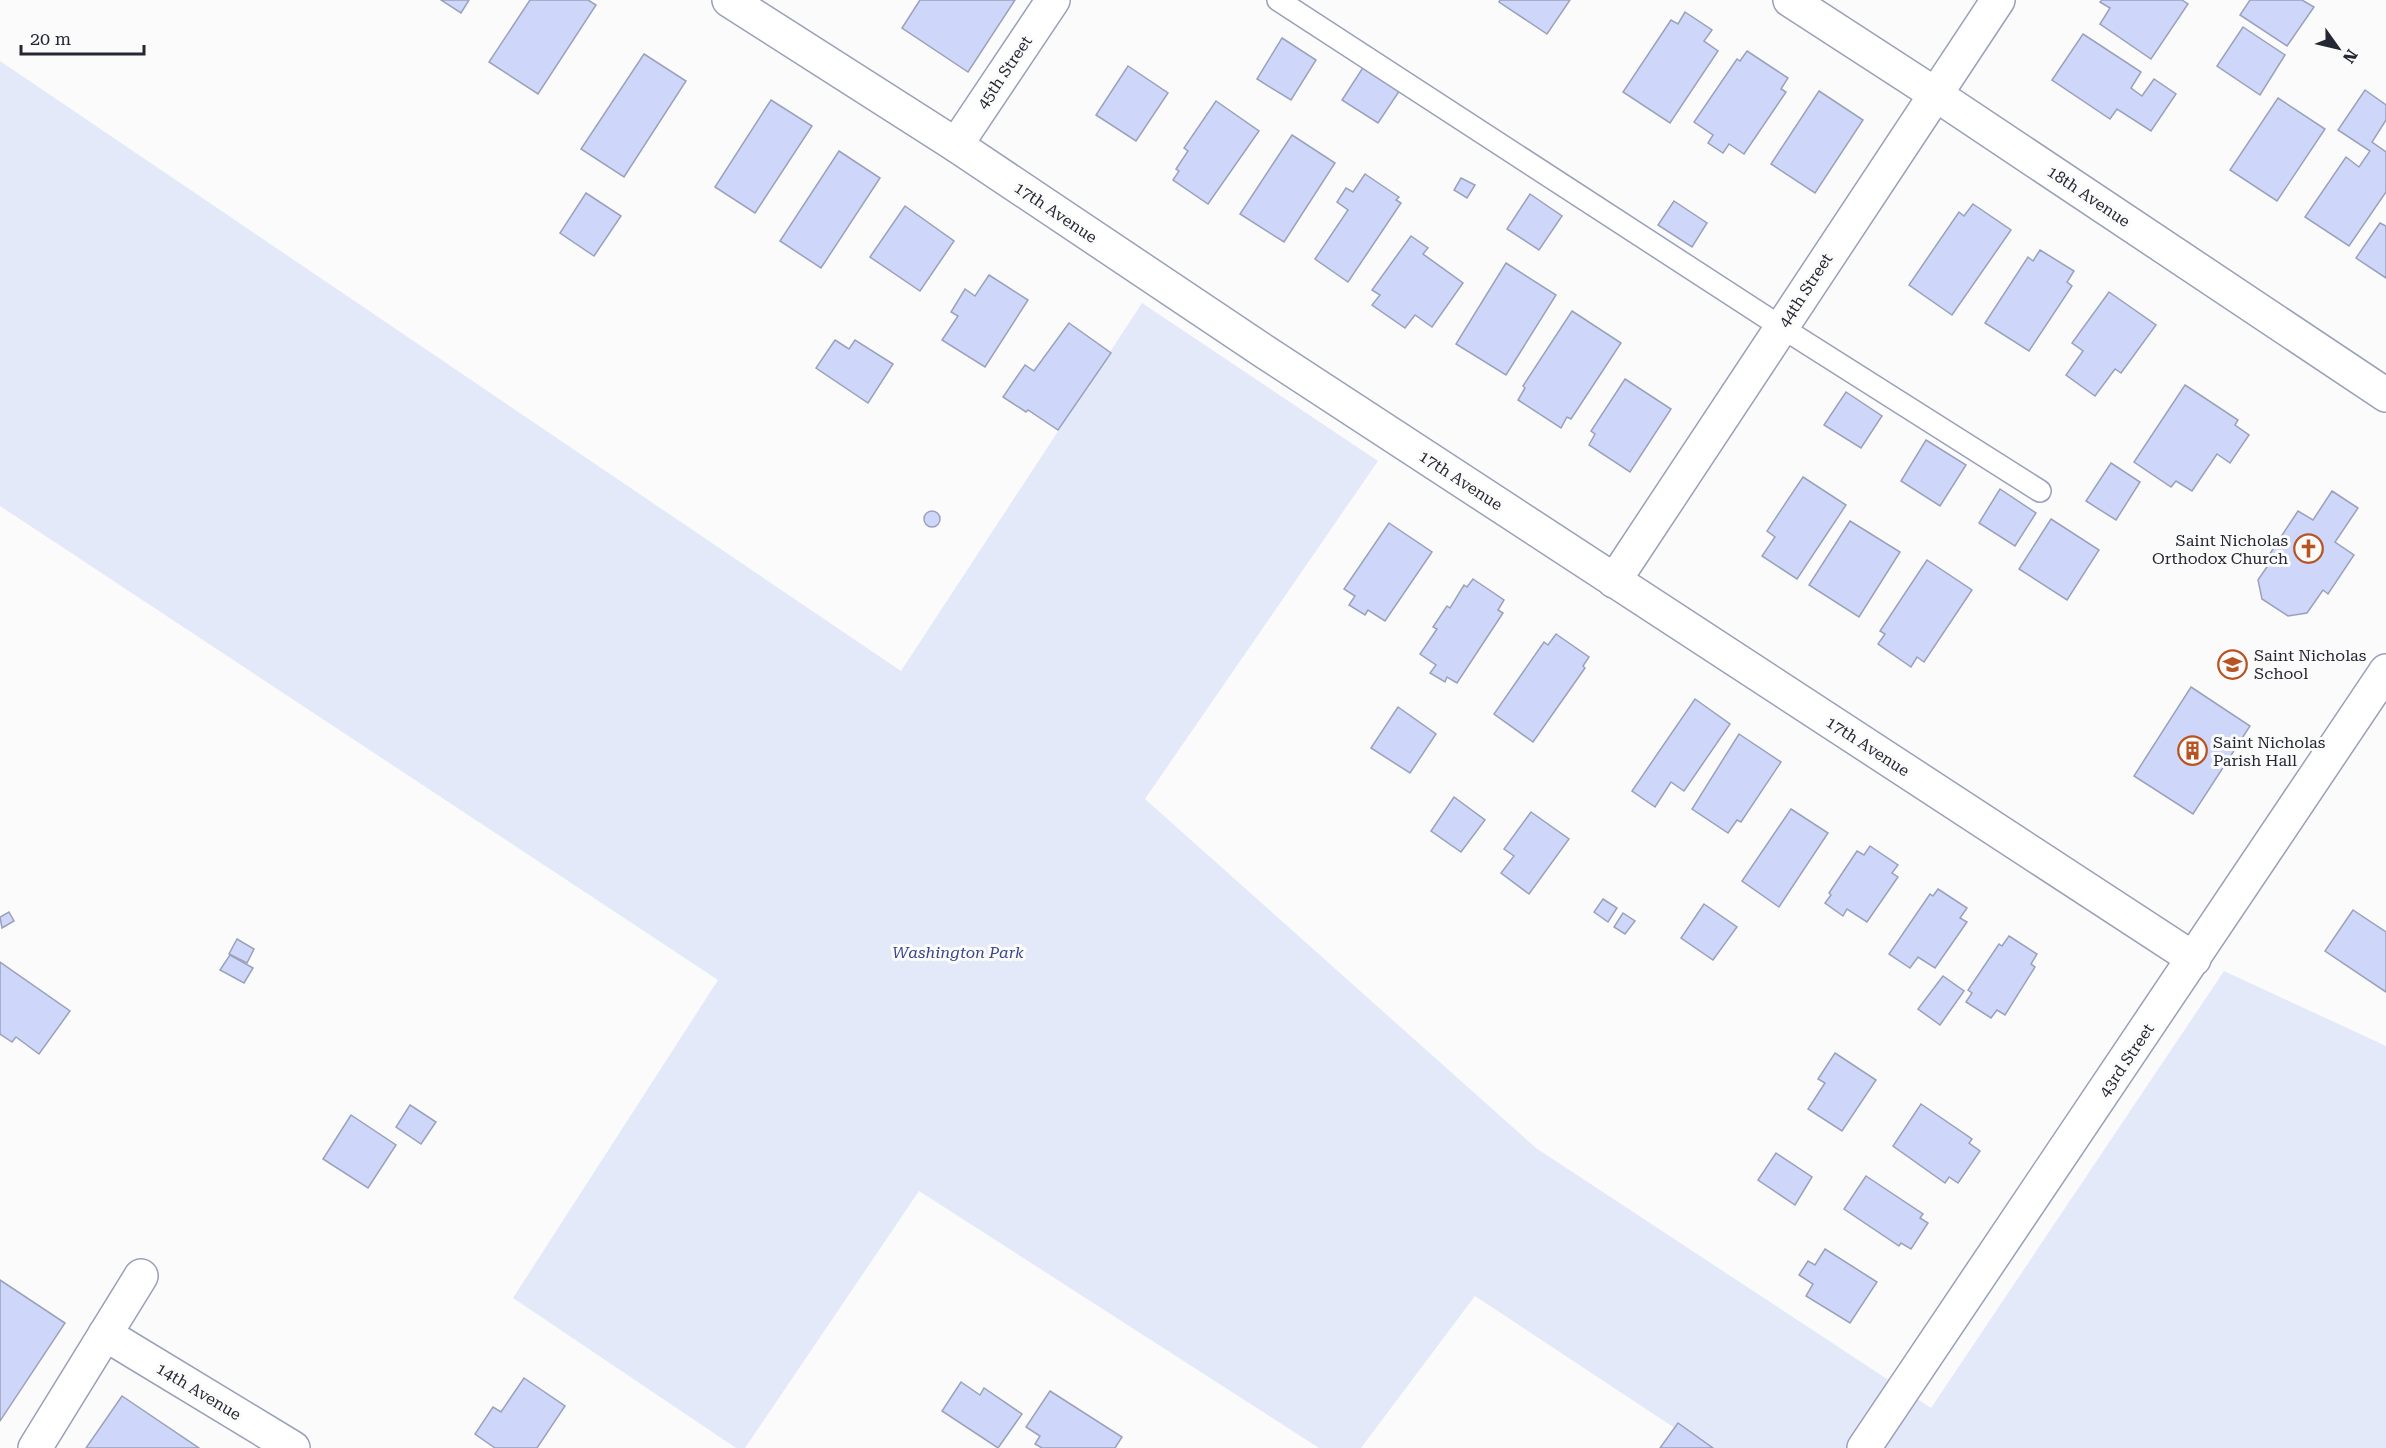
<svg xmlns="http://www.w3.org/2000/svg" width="2386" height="1448" font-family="'Roboto Serif',serif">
<rect width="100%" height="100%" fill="#fbfbfb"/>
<path fill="#e4e9fa" d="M 0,61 L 901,671 L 1142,303 L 1378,461 L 1145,799 L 1536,1148 L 1931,1408 L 2224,971 L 2386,1046 L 2386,1448 L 1705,1448 L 1475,1296 L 1361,1448 L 1319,1448 L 919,1191 L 745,1448 L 736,1448 L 513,1298 L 718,980 L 0,506 Z"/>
<g fill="#ced7fa" stroke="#9aa1bb" stroke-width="1.5">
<path d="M 441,0 L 469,0 L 461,13 Z"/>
<path d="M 530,0 L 588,0 L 596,5 L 538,94 L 489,62 Z"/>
<path d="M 920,0 L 1015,0 L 968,72 L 902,28 Z"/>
<path d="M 1500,0 L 1570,0 L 1547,34 L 1499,2 Z"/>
<path d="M 2102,0 L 2182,0 L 2188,4 L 2151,59 L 2100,24 L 2110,8 L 2100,2 Z"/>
<path d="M 2250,0 L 2302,0 L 2314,7 L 2287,46 L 2240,15 Z"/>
<path d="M 1685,12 L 1712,30 L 1704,41 L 1718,51 L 1670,123 L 1623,92 L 1671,20 L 1678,24 Z"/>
<path d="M 2243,27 L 2285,55 L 2260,95 L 2217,66 Z"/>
<path d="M 2083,34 L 2141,72 L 2131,88 L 2142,96 L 2154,79 L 2176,94 L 2151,131 L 2117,109 L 2110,119 L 2052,80 Z"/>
<path d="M 1282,38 L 1316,60 L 1291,100 L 1257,79 Z"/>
<path d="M 1747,51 L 1788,78 L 1781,89 L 1786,92 L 1744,154 L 1729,144 L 1723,153 L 1708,143 L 1713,135 L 1694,122 L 1737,59 L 1740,61 Z"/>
<path d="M 644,54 L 686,81 L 624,177 L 581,149 Z"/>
<path d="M 1128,66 L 1168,93 L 1136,141 L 1096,115 Z"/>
<path d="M 1364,66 L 1400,90 L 1378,123 L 1342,100 Z"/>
<path d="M 2365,90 L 2386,105 L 2386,120 L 2372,142 L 2386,152 L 2386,192 L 2349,246 L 2305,217 L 2346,157 L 2359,167 L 2370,151 L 2338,130 Z"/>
<path d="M 1819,91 L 1863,120 L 1815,193 L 1771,164 Z"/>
<path d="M 2278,98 L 2325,129 L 2277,201 L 2230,170 Z"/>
<path d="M 771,100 L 812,126 L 755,213 L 715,187 Z"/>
<path d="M 1216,101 L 1259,131 L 1208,204 L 1173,180 L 1179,171 L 1176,169 L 1188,151 L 1184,148 Z"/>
<path d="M 1292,135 L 1335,163 L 1284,242 L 1240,214 Z"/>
<path d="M 839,151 L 880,178 L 821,268 L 780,241 Z"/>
<path d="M 1365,174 L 1399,197 L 1396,200 L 1401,203 L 1348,282 L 1315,259 L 1348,210 L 1337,202 L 1346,188 L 1353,192 Z"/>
<path d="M 1461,178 L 1475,185 L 1467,198 L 1454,190 Z"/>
<path d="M 586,193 L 621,216 L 594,256 L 560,233 Z"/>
<path d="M 1530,194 L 1562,216 L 1539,250 L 1507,229 Z"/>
<path d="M 1674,201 L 1707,223 L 1692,247 L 1658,225 Z"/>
<path d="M 1973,204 L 2011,230 L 1952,315 L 1909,285 L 1959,212 L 1964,216 Z"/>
<path d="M 905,206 L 954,241 L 920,291 L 870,257 Z"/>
<path d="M 2380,223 L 2386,226 L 2386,278 L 2356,258 Z"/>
<path d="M 1411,236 L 1428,248 L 1423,254 L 1463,283 L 1432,327 L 1415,315 L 1405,328 L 1372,305 L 1380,295 L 1372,290 Z"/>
<path d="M 2040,250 L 2074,271 L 2067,282 L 2072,286 L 2029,351 L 1985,323 L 2028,257 L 2033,261 Z"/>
<path d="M 1506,263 L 1556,295 L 1506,375 L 1456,344 Z"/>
<path d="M 989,275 L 1028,300 L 985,367 L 942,340 L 958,316 L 951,312 L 965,289 L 975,296 Z"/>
<path d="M 2109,292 L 2156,325 L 2121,373 L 2115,369 L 2095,396 L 2066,375 L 2083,351 L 2072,343 Z"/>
<path d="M 1572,311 L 1621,343 L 1571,419 L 1567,417 L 1561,428 L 1518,400 L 1525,388 L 1523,386 Z"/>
<path d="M 1069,323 L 1111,353 L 1058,430 L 1028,410 L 1026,412 L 1003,397 L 1025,365 L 1034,371 Z"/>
<path d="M 835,340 L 849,349 L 855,340 L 893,364 L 868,403 L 816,368 Z"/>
<path d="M 1625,379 L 1671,409 L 1630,472 L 1589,445 L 1595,434 L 1591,431 Z"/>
<path d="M 2185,385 L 2238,420 L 2235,425 L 2249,435 L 2230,463 L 2217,454 L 2192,491 L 2176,481 L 2171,487 L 2134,462 Z"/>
<path d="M 1846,392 L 1882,416 L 1861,448 L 1824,425 Z"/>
<path d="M 1926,440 L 1966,465 L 1940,506 L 1901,481 Z"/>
<path d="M 2111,463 L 2140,482 L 2116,520 L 2086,501 Z"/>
<path d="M 1803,477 L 1846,505 L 1797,579 L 1762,556 L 1775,537 L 1767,531 Z"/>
<path d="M 2000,489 L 2036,513 L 2015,546 L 1979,523 Z"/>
<path d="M 2332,491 L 2358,508 L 2335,542 L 2354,555 L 2328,594 L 2323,590 L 2307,613 L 2288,616 L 2262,599 L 2258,580 L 2273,558 L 2269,555 L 2298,511 L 2313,520 Z"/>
<circle cx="932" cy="519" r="8"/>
<path d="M 2051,519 L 2099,550 L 2067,600 L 2019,569 Z"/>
<path d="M 1850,521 L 1900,552 L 1859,617 L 1809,585 Z"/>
<path d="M 1389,523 L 1432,552 L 1385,621 L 1368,610 L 1365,615 L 1349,605 L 1355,596 L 1344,589 Z"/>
<path d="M 1927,560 L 1972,590 L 1924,662 L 1917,657 L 1911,667 L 1878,644 L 1885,634 L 1880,631 Z"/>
<path d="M 1473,579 L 1504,600 L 1498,610 L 1503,613 L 1457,683 L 1447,677 L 1445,682 L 1430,673 L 1436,665 L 1420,654 L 1437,629 L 1433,627 L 1447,606 L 1450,608 L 1464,585 L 1467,587 Z"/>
<path d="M 1556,634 L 1589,657 L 1583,666 L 1585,668 L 1533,742 L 1494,714 L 1544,642 L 1548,645 Z"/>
<path d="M 2191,687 L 2250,726 L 2193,814 L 2134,776 Z"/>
<path d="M 1695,699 L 1730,724 L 1684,791 L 1671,782 L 1655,807 L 1632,791 Z"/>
<path d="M 1398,707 L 1436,734 L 1410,773 L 1371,748 Z"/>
<path d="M 1739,734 L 1781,762 L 1741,822 L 1737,820 L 1728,833 L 1692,809 Z"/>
<path d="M 1454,797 L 1485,820 L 1461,852 L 1431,831 Z"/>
<path d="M 1791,809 L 1828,833 L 1779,907 L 1742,881 Z"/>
<path d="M 1531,812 L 1569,839 L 1529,894 L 1501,873 L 1514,856 L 1504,849 Z"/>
<path d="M 1870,846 L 1898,865 L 1892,873 L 1898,877 L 1867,922 L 1847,909 L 1843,916 L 1825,903 L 1831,895 L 1829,893 L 1857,851 L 1864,855 Z"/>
<path d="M 1938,889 L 1967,908 L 1960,918 L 1967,922 L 1935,968 L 1918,957 L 1910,968 L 1889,954 L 1930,894 L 1933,896 Z"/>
<path d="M 1603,899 L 1617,908 L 1608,922 L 1594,912 Z"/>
<path d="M 1704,904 L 1737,927 L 1713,960 L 1681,938 Z"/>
<path d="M 2353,910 L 2386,932 L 2386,992 L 2325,951 Z"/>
<path d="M 9,912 L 14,921 L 2,928 L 0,917 Z"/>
<path d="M 1623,913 L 1635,921 L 1625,934 L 1614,927 Z"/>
<path d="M 2009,936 L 2037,954 L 2031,964 L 2035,967 L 2005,1015 L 1997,1010 L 1991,1018 L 1966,1002 L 1972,993 L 1968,990 L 1999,944 L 2002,946 Z"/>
<path d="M 237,939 L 254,949 L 247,963 L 229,954 Z"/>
<path d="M 230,955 L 253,968 L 244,983 L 220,970 Z"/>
<path d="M 0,962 L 70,1011 L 39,1054 L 16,1037 L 12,1042 L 0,1034 Z"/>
<path d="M 1943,976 L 1964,991 L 1940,1025 L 1918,1009 Z"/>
<path d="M 1835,1053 L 1876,1080 L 1842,1131 L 1808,1109 L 1825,1083 L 1818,1079 Z"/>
<path d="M 1921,1104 L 1972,1139 L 1969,1143 L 1980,1151 L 1958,1183 L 1949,1177 L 1945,1183 L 1893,1146 Z"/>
<path d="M 410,1105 L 436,1122 L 421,1144 L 396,1127 Z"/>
<path d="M 351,1115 L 396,1145 L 368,1188 L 323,1159 Z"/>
<path d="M 1776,1153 L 1812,1177 L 1795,1205 L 1758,1180 Z"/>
<path d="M 1866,1176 L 1923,1214 L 1920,1218 L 1928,1223 L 1911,1249 L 1901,1243 L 1899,1246 L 1844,1209 Z"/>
<path d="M 1825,1249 L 1877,1282 L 1850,1323 L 1806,1296 L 1813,1284 L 1799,1275 L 1808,1261 L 1815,1265 Z"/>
<path d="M 0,1280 L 65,1323 L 0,1421 Z"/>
<path d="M 524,1378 L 565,1406 L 537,1448 L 495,1448 L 475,1434 L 493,1407 L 501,1412 Z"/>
<path d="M 961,1382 L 980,1395 L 984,1388 L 1022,1414 L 998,1448 L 942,1411 Z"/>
<path d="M 1050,1391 L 1122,1437 L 1115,1448 L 1042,1448 L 1035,1444 L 1040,1436 L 1026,1427 Z"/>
<path d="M 122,1396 L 199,1448 L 86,1448 Z"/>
<path d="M 1678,1423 L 1713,1448 L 1660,1448 Z"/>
</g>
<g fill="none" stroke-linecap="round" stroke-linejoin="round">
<defs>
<path id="lane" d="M 1278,0 L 1781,327 L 2040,491"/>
<g id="street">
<path d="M 729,0 L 956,145 L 1265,352 L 2194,959"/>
<path d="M 1790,0 L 1935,94 L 2386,395"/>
<path d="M 956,145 L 1053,0"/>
<path d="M 1614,581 L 1998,0"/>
<path d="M 105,1334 L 293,1448"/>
<path d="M 35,1448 L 141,1276"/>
<path d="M 1864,1448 L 2386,671"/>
</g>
</defs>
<use href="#lane" stroke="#99a0bb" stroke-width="24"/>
<use href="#street" stroke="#99a0bb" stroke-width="36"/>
<use href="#lane" stroke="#fff" stroke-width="21"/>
<use href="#street" stroke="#fff" stroke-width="33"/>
</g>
<defs>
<symbol id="church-ring" viewBox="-11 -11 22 22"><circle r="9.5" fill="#fbfbfb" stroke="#b85322" stroke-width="1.5"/><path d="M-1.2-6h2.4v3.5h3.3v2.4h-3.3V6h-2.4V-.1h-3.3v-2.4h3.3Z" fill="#b85322"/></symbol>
<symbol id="school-ring" viewBox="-11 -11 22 22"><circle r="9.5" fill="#fbfbfb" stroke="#b85322" stroke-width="1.5"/><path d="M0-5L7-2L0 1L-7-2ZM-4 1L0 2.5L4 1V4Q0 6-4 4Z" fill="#b85322"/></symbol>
<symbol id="building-ring" viewBox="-11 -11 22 22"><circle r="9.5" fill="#fbfbfb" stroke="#b85322" stroke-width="1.5"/><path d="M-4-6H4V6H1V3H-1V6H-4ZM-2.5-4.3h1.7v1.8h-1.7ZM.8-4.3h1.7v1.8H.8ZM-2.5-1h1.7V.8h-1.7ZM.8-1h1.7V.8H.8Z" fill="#b85322"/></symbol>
</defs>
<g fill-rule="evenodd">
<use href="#church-ring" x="2292" y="532" width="33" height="33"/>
<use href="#school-ring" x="2216" y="648" width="33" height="33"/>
<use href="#building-ring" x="2176" y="734" width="33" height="33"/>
</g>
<g text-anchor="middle" stroke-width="6" stroke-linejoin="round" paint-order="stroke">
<g font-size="16" fill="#252832" stroke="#fbfbfb">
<text transform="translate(1004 72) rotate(-56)" y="6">45th Street</text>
<text transform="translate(2089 196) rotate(34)" y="6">18th Avenue</text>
<text transform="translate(1056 212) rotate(34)" y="6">17th Avenue</text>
<text transform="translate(1805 290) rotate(-57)" y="6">44th Street</text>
<text transform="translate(1461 480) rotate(33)" y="6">17th Avenue</text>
<text transform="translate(1868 746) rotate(33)" y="6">17th Avenue</text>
<text transform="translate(2126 1060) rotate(-56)" y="6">43rd Street</text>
<text transform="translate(199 1391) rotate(31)" y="6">14th Avenue</text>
</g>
<g font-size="16" fill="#252832" stroke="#fbfbfb" text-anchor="start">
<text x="2288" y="546" text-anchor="end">Saint Nicholas<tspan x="2288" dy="18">Orthodox Church</tspan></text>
<text x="2254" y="661">Saint Nicholas<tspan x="2254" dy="18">School</tspan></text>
<text x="2213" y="748">Saint Nicholas<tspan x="2213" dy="18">Parish Hall</tspan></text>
</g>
<g font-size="16" font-style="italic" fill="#3b468a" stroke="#fbfbfb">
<text x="958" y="958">Washington Park</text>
</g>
</g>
<g transform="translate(2338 48) rotate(124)" stroke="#fbfbfb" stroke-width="4.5" paint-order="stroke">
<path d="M0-4.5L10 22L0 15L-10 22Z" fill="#252832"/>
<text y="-9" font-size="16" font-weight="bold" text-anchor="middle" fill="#252832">N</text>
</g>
<path d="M21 45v9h123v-9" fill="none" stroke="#252832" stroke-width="3"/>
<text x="30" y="45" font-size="18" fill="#252832" stroke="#fbfbfb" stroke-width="4.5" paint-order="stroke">20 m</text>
</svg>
